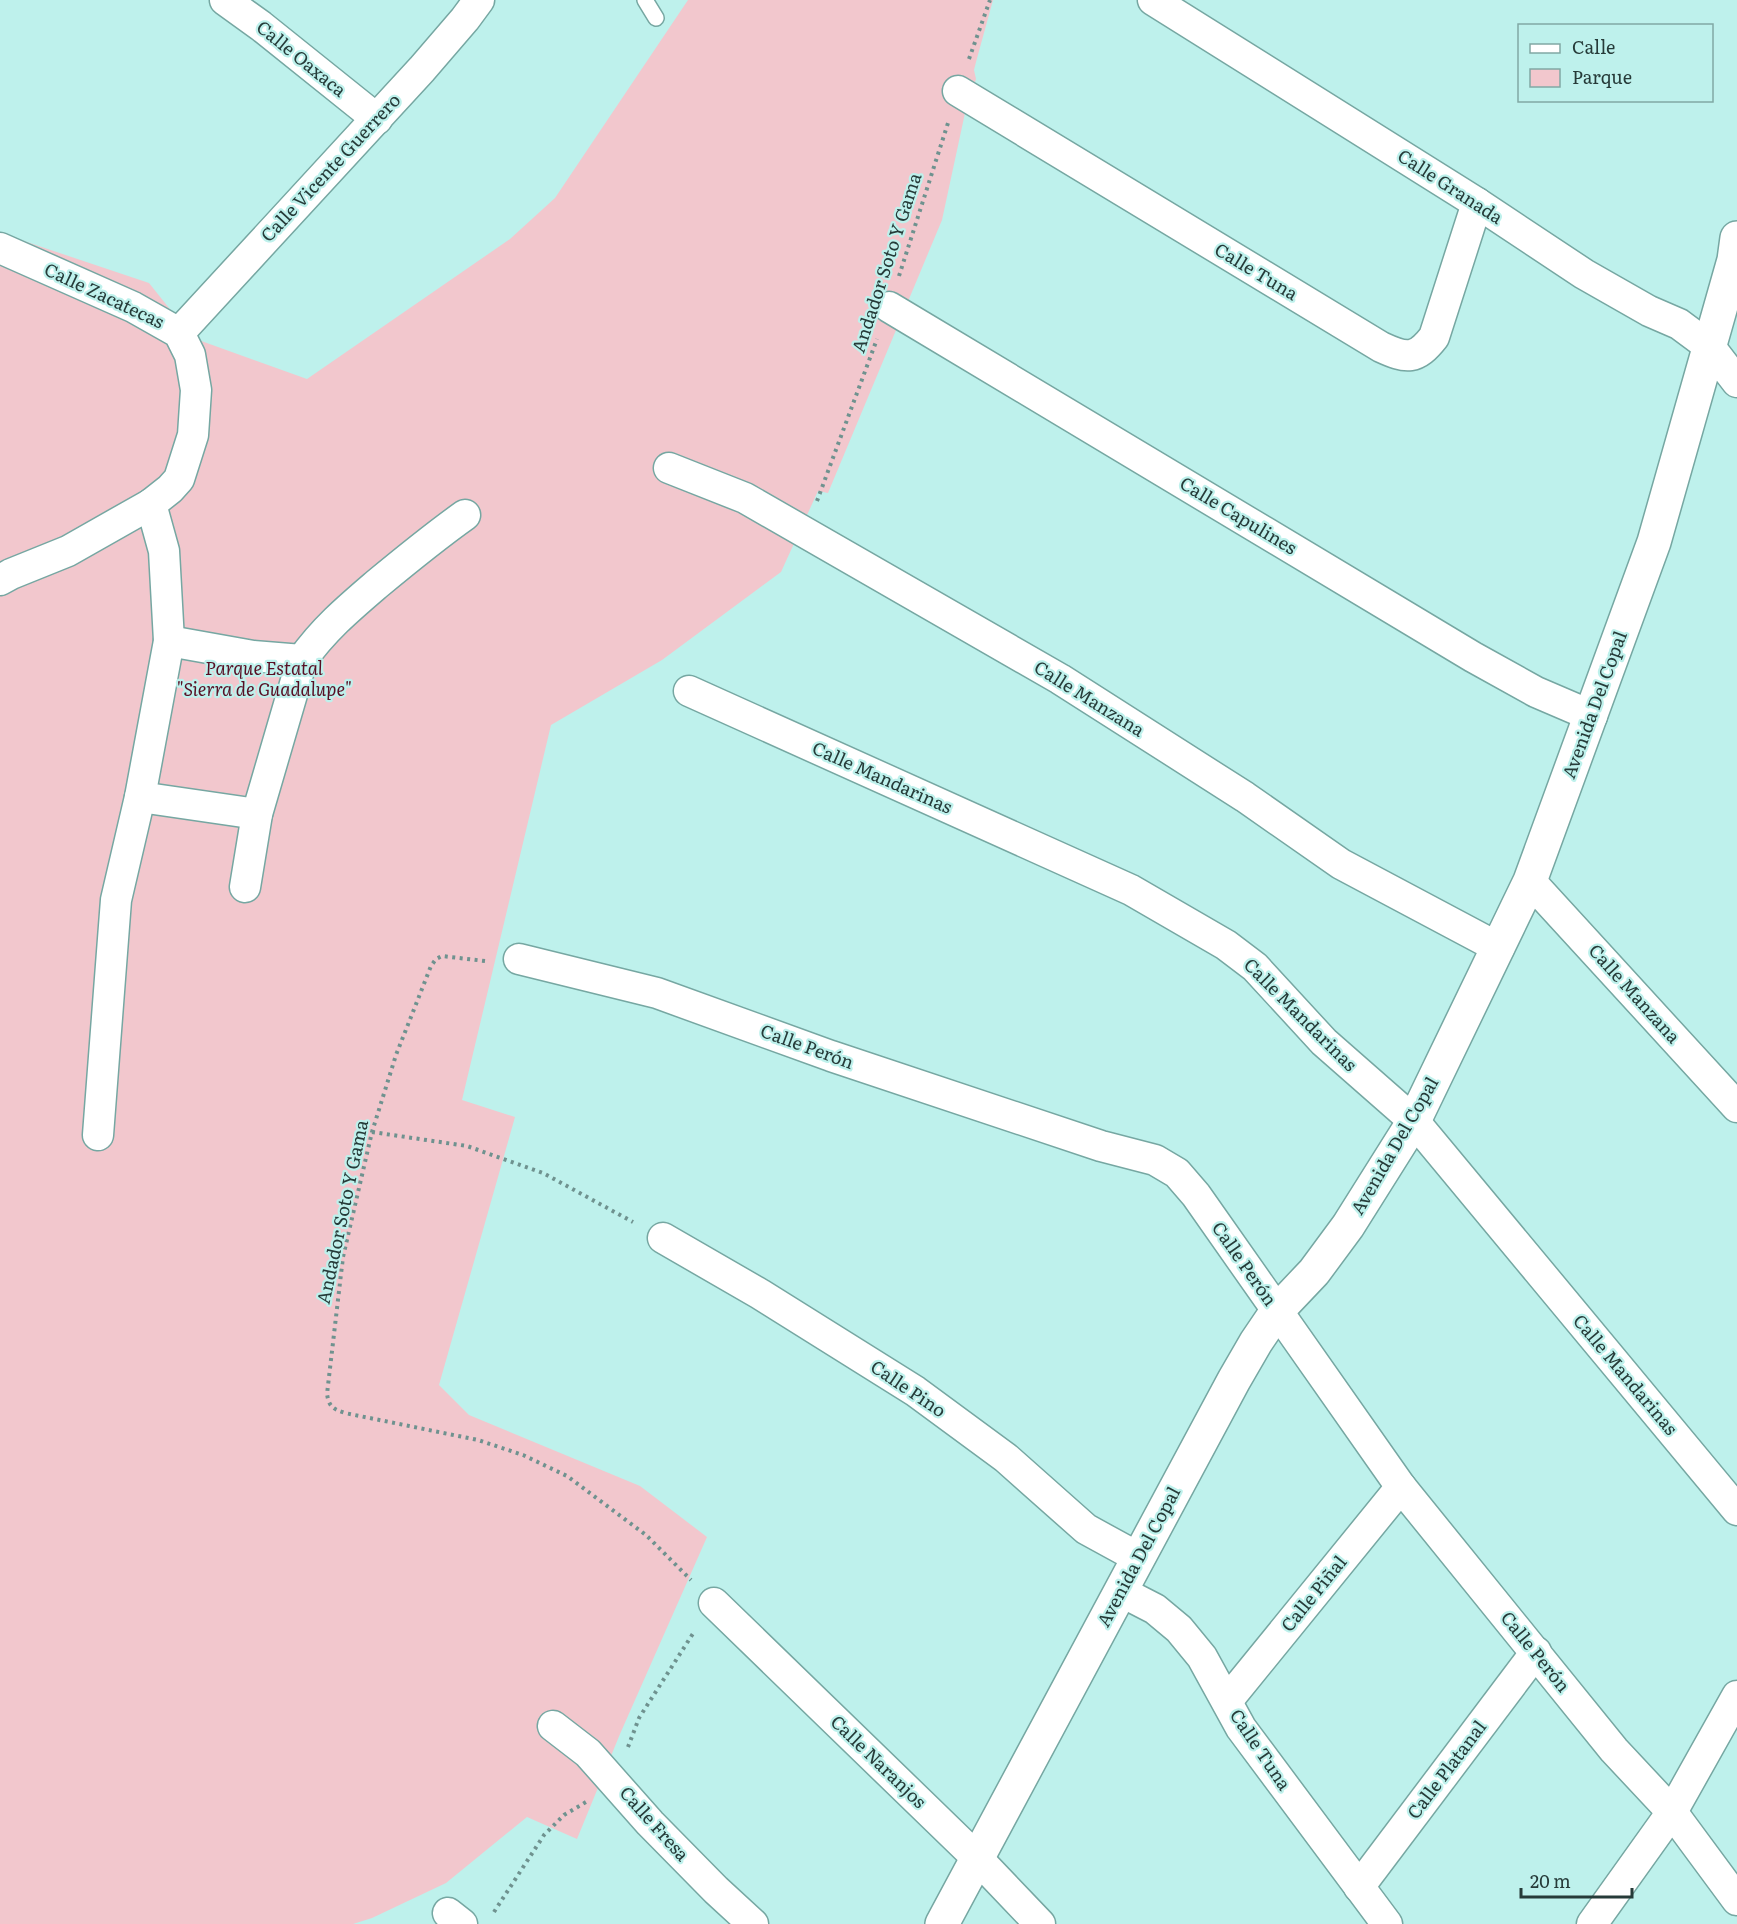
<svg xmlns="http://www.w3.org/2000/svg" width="1737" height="1924" font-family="Literata,serif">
<rect width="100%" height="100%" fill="#bef1ec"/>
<path fill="#f2c7cd" d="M 688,0 L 993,0 L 976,62 L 974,70 L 976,79 L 965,113 L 942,220 L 828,493 L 818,491 L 781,572 L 662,660 L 551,725 L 462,1100 L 515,1117 L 439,1385 L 469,1415 L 640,1486 L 707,1537 L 620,1734 L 577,1839 L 527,1817 L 446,1883 L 372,1918 L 353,1924 L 0,1924 L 0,233 L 149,283 L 193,338 L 307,379 L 510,239 L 555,198 Z"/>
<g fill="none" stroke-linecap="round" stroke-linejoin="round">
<defs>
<path id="service" d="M 645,0 L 656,18"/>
<g id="minor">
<path d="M 225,0 L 261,26 L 377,119"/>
<path d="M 1153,0 L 1477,203 L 1584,274 L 1649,311 L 1679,324 L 1710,347 L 1737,382"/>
<path d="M 958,91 L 1381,347 C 1407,359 1416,360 1434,337 L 1477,203"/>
<path d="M 0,248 L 133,307 L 179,333 L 190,355 L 196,390 L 193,435 L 179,479 L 170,489 L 151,504 L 68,551 L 11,574 L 0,580"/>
<path d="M 889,307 L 1473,657 L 1536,692 L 1592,716"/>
<path d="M 179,333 L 422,69 L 465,19 L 479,0"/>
<path d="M 669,468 L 745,498 L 1060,679 L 1245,797 L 1341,864 L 1499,948"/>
<path d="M 169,641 L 253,656 L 302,660 C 324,629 349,608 377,584 C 406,560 434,537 465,515"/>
<path d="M 689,691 L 1131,890 L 1226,945 L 1255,967 L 1324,1042 L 1414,1121 L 1737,1510"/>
<path d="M 140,797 L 257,814"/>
<path d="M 1530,881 L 1737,1107"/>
<path d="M 245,887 L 257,814 L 302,660"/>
<path d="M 519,959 L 657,993 L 831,1056 L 1101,1146 L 1155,1160 L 1177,1173 L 1196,1195 L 1401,1487 L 1614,1750 L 1672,1812 L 1737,1900"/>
<path d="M 98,1135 L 116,900 L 140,797 L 169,641 L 164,551 L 151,504"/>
<path d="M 663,1238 L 760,1294 L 915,1391 L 1006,1458 L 1086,1529 L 1139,1558"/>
<path d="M 1120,1591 L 1155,1609 L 1179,1629 L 1202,1657 L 1241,1728 L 1387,1924"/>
<path d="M 714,1603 L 977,1858 L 1040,1924"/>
<path d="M 1227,1701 L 1401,1487"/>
<path d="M 553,1726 L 588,1753 L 650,1823 L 716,1890 L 753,1924"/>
<path d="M 1359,1887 L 1536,1652"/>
<path d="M 448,1913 L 462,1924"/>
<path d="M 1592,1924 L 1672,1812 L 1737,1696"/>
</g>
<path id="tertiary" d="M 942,1924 L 1234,1380 L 1256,1342 L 1277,1311 L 1314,1272 L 1348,1226 L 1414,1121 L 1530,881 L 1654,542 L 1734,260 L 1737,238"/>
</defs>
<use href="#service" stroke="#76a7a2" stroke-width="18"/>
<use href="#minor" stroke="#76a7a2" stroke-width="33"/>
<use href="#tertiary" stroke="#76a7a2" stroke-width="36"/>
<g stroke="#6f928f" stroke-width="4" stroke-dasharray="3 4.5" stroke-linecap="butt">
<path d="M 969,59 L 990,0"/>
<path d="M 899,276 L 948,123"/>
<path d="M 817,501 L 877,339"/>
<path d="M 485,961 L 442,956 L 436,959 L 431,966 L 396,1055 L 372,1132 L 343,1257 L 327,1394 C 329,1407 333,1409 345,1413 L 478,1440 L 523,1455 L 567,1476 L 646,1535 L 691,1580"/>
<path d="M 372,1132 L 467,1146 L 543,1173 L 633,1222"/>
<path d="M 628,1747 L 639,1718 L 694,1632"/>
<path d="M 494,1912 L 544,1835 L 564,1815 L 586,1802"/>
</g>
<use href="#service" stroke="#fff" stroke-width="15"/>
<use href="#minor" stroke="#fff" stroke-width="30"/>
<use href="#tertiary" stroke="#fff" stroke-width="33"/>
</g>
<g text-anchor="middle" stroke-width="4.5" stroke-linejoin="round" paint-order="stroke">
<g font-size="18" fill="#263b39" stroke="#bef1ec">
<text transform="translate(301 59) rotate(39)" y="6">Calle Oaxaca</text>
<text transform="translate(331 168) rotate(-47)" y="6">Calle Vicente Guerrero</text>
<text transform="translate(1450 187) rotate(33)" y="6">Calle Granada</text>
<text transform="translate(887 263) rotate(-72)" y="6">Andador Soto Y Gama</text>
<text transform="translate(1256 272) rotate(31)" y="6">Calle Tuna</text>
<text transform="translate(104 296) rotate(25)" y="6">Calle Zacatecas</text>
<text transform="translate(1238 516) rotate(31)" y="6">Calle Capulines</text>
<text transform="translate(1089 699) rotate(32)" y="6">Calle Manzana</text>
<text transform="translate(1595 705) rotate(-70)" y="6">Avenida Del Copal</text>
<text transform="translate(882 778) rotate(24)" y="6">Calle Mandarinas</text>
<text transform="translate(1634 994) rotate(48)" y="6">Calle Manzana</text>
<text transform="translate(1300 1015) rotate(45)" y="6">Calle Mandarinas</text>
<text transform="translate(807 1047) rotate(20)" y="6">Calle Perón</text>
<text transform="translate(1395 1146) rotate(-60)" y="6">Avenida Del Copal</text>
<text transform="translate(343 1212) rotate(-78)" y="6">Andador Soto Y Gama</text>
<text transform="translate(1244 1264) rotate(55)" y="6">Calle Perón</text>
<text transform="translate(1625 1375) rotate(50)" y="6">Calle Mandarinas</text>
<text transform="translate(908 1389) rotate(34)" y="6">Calle Pino</text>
<text transform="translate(1139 1557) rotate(-62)" y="6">Avenida Del Copal</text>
<text transform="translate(1314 1594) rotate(-51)" y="6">Calle Piñal</text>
<text transform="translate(1535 1652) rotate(51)" y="6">Calle Perón</text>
<text transform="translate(1260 1750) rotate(56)" y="6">Calle Tuna</text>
<text transform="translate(878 1762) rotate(44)" y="6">Calle Naranjos</text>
<text transform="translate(1447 1770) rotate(-53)" y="6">Calle Platanal</text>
<text transform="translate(654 1824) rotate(48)" y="6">Calle Fresa</text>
</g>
<g font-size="18" font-style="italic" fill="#580f24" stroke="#bef1ec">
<text x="264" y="675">Parque Estatal<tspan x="264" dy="21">"Sierra de Guadalupe"</tspan></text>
</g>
</g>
<rect x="1518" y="24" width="195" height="78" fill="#bef1ec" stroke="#81a8a4" stroke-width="1.5"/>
<rect x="1530" y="44" width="30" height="9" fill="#ffffff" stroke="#81a8a4" stroke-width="1.5"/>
<text x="1572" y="54" font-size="18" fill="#263b39">Calle</text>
<rect x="1530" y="69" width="30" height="18" fill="#f2c7cd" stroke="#81a8a4" stroke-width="1.5"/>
<text x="1572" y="84" font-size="18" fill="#263b39">Parque</text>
<path d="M1521 1888v9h111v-9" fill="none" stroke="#263b39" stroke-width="3"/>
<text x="1530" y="1888" font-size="18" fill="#263b39" stroke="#bef1ec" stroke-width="4.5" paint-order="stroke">20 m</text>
</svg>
